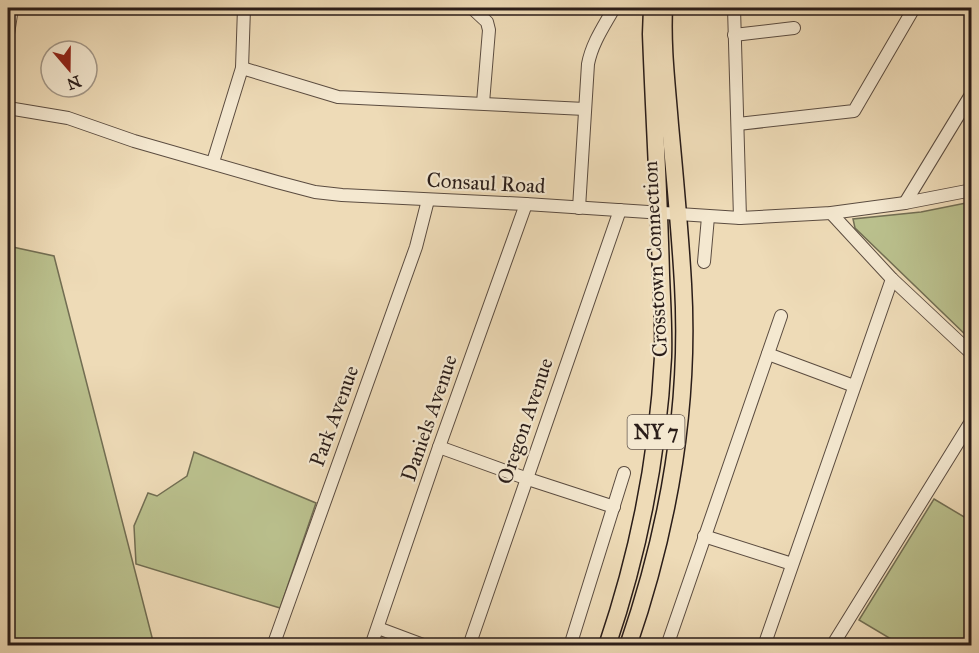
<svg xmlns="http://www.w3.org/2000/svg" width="979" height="653" font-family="'IM FELL Great Primer',serif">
<rect width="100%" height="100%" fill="#eedbb7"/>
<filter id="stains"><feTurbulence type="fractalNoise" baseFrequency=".00333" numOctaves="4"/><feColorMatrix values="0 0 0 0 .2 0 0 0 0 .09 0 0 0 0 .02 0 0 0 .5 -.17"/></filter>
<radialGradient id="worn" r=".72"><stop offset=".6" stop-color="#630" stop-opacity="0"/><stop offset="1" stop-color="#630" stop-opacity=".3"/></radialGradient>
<g fill="#bac08d" stroke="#726e53" stroke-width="1.5">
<path d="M 971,202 L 972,202 L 971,340 L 855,228 L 853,219 L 921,212 Z"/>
<path d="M 8,246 L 54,256 L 154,645 L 8,645 Z"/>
<path d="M 194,452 L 316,503 L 280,608 L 136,564 L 134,526 L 148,493 L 157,496 L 187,476 Z"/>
<path d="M 934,499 L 971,521 L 971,645 L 901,645 L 859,620 Z"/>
</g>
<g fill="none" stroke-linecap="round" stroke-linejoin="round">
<defs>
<g id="minor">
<path d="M 472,8 L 487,22 L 489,30 L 483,103"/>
<path d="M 734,8 L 740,218"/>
<path d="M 8,34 L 12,8"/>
<path d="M 734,35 L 794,28"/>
<path d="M 242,68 L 338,97 L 585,109"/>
<path d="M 8,108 L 68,118 L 134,141 L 277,182 L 315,192 L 342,195 L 526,204 L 740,218 L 831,213 L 905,203 L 972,190"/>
<path d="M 738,124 L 854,111 L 914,8"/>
<path d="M 213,162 L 242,68 L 244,8"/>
<path d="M 905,203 L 972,93"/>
<path d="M 579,208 L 588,64 C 592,43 604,26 614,8"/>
<path d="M 831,213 L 892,279 L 972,354"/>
<path d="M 704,262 L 708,217"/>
<path d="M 768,354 L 854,386"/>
<path d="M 439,447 L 525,478 L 614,507"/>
<path d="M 704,536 L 792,564"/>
<path d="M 378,628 L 426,646"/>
<path d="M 273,646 L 416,247 L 428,200"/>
<path d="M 371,646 L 439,447 L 526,204"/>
<path d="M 469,646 L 620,210"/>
<path d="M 570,646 L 624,473"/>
<path d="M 667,646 L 781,316"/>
<path d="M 764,646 L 892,279"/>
<path d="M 832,646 L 972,420"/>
</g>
<g id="highway">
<path d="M 607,646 C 639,552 658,455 663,357 C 664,330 662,302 661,275 C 659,195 654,115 651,34 L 652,8"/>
<path d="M 628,646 C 668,530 690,406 683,284 C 680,231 675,178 670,125 C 667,86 662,47 664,8"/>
</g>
</defs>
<use href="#minor" stroke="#5b4c40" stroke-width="14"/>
<use href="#highway" stroke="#2a1d19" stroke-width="19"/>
<use href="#minor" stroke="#f4e8d0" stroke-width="12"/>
<use href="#highway" stroke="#eedbb7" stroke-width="16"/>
</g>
<g text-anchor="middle" stroke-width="4.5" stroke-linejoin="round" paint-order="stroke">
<rect fill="#f4e8d0" stroke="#675a50" stroke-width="1.5" x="627.5" y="415" width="57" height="34" rx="4.5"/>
<g font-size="20" font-weight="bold" fill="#2a1d19">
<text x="656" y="439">NY 7</text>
</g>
<g font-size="21" fill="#2a1d19" stroke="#f4e8d0">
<text transform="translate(486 183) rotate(3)" y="7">Consaul Road</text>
<text transform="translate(655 259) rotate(-93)" y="7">Crosstown Connection</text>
<text transform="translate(334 416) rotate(-70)" y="7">Park Avenue</text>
<text transform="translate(429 418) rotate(-71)" y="7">Daniels Avenue</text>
<text transform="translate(525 421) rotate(-71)" y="7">Oregon Avenue</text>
</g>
</g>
<rect width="979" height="653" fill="none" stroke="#eedbb7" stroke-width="30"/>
<rect x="9" y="9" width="961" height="635" fill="none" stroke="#2a1d19" stroke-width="3"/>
<rect x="15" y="15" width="949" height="623" fill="none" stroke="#2a1d19" stroke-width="1.5"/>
<g transform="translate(69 69) rotate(160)"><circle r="28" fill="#f4e8d0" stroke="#a39787" stroke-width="1.5"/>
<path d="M0-4.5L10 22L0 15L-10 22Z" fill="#8f2418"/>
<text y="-9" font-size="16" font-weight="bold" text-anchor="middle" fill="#2a1d19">N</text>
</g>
<rect width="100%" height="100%" filter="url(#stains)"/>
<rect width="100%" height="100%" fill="url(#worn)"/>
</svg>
